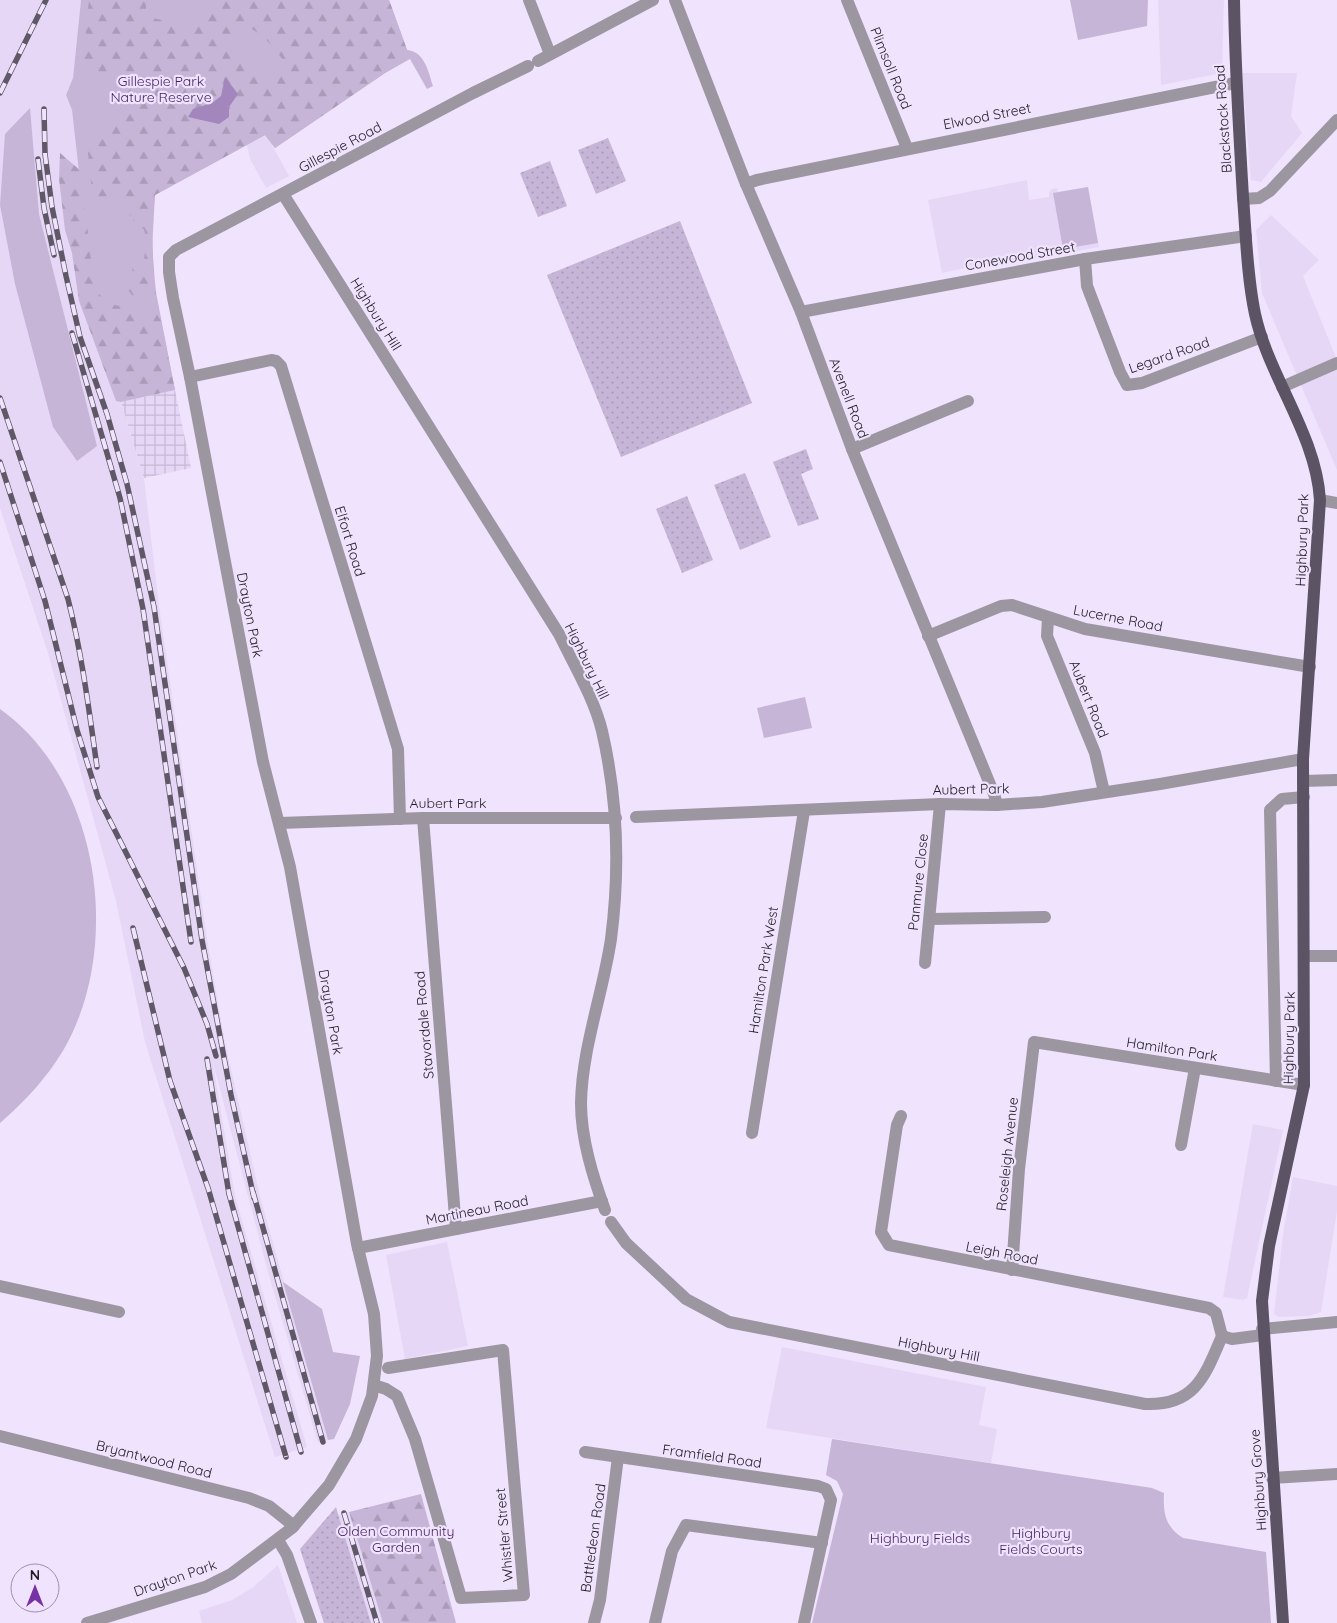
<svg xmlns="http://www.w3.org/2000/svg" width="1337" height="1623" font-family="Quicksand,sans-serif">
<defs>
<pattern id="industrial-grid" width="8" height="8" patternUnits="userSpaceOnUse" patternTransform="scale(1.25)"><rect width="8" height="8" fill="#e7d7f7"/><path d="M0 4h8M4 0v8" fill="none" stroke="#c6b8d4"/></pattern>
<pattern id="forest-firs" width="22" height="20" patternUnits="userSpaceOnUse" patternTransform="scale(1.25)"><rect width="22" height="20" fill="#c6b5d7"/><path d="M5 1l3.5 6h-7zM16 11l3.5 6h-7z" fill="#aa9bb8"/></pattern>
<pattern id="garden-dots" width="8" height="8" patternUnits="userSpaceOnUse" patternTransform="scale(1.25)"><rect width="8" height="8" fill="#c6b5d7"/><path d="M2 2h.1M6 6h.1" fill="none" stroke="#aa9bb8" stroke-width="1.8" stroke-linecap="round"/></pattern>
</defs>
<rect width="100%" height="100%" fill="#f0e3fd"/>
<g fill="#e7d7f7">
<path d="M 0,0 L 81,0 L 73,78 L 66,95 L 72,110 L 121,402 L 144,478 L 159,606 L 207,939 L 225,1043 L 260,1196 L 328,1440 L 318,1443 L 268,1272 L 213,1063 L 235,1196 L 307,1447 L 275,1457 L 145,1042 L 116,901 L 48,653 L 0,508 Z"/>
<path d="M 1158,0 L 1224,0 L 1222,73 L 1161,85 Z"/>
<path d="M 1242,73 L 1297,73 L 1291,116 L 1302,133 L 1261,182 L 1251,180 Z"/>
<path d="M 266,134 L 289,176 L 266,188 L 250,159 L 247,145 Z"/>
<path d="M 1027,180 L 1029,200 L 1049,197 L 1049,192 L 1052,189 L 1057,188 L 1058,192 L 1088,187 L 1099,247 L 967,271 L 966,268 L 942,273 L 928,200 Z"/>
<path d="M 1271,215 L 1319,260 L 1303,276 L 1337,360 L 1337,470 L 1262,293 L 1256,230 Z"/>
<path d="M 1253,1124 L 1283,1130 L 1247,1298 L 1243,1300 L 1223,1297 Z"/>
<path d="M 1293,1177 L 1337,1186 L 1337,1211 L 1321,1312 L 1309,1316 L 1279,1317 L 1274,1314 L 1283,1234 Z"/>
<path d="M 447,1242 L 468,1346 L 405,1359 L 386,1255 Z"/>
<path d="M 782,1347 L 986,1387 L 979,1425 L 997,1429 L 991,1463 L 766,1428 Z"/>
<path d="M 349,1512 L 383,1623 L 371,1623 L 338,1515 Z"/>
<path d="M 278,1565 L 297,1623 L 202,1623 L 199,1611 L 232,1600 L 252,1588 Z"/>
</g>
<path fill="url(#industrial-grid)" d="M 175,390 L 191,468 L 144,478 L 121,402 Z"/>
<g fill="#c6b5d7">
<path d="M 81,0 L 389,0 L 407,50 C 425,52 428,71 433,86 L 427,89 L 410,59 L 385,73 L 275,148 L 265,135 L 155,195 L 152,227 L 154,282 L 175,390 L 84,287 L 83,207 L 72,110 L 66,95 L 73,78 Z"/>
<path d="M 1070,0 L 1148,0 L 1147,26 L 1078,40 Z"/>
<path d="M 30,108 L 39,214 L 97,446 L 77,461 L 53,427 L 15,284 L 0,205 L 5,134 Z"/>
<path d="M 1088,187 L 1098,243 L 1063,249 L 1053,193 Z"/>
<path d="M 805,697 L 812,728 L 764,738 L 757,708 Z"/>
<path d="M 0,709 C 100,780 123,946 64,1049 C 47,1078 25,1101 0,1123 Z"/>
<path d="M 283,1282 L 322,1309 L 333,1352 L 360,1356 L 350,1404 L 334,1439 L 328,1440 Z"/>
<path d="M 832,1439 L 1152,1488 L 1164,1493 C 1163,1512 1165,1527 1183,1538 L 1266,1552 L 1271,1623 L 812,1623 L 843,1494 L 837,1481 L 826,1475 Z"/>
</g>
<g fill="url(#forest-firs)" fill-rule="evenodd">
<path d="M 89,0 L 146,0 L 146,16 L 196,29 L 202,22 L 211,0 L 389,0 L 410,58 L 385,73 L 275,148 L 265,135 L 155,195 L 152,248 L 156,293 L 150,298 L 132,295 L 125,286 L 133,278 L 132,262 L 144,262 L 146,238 L 144,229 L 134,230 L 133,216 L 121,212 L 129,198 L 122,195 L 93,202 L 87,143 L 93,141 L 93,134 L 111,128 L 134,78 L 87,70 L 82,66 ZM 241,24 C 263,32 276,49 288,68 L 264,86 L 242,58 L 221,49 L 232,41 ZM 221,86 L 229,117 L 219,124 L 197,119 L 203,107 L 212,103 L 221,96 Z"/>
<path d="M 60,153 L 81,171 L 94,288 L 107,303 L 136,310 L 155,311 L 161,321 L 175,390 L 121,402 L 116,401 L 79,301 L 72,253 L 65,230 L 59,179 Z"/>
<path d="M 421,1494 L 456,1623 L 383,1623 L 349,1512 Z"/>
</g>
<g fill="url(#garden-dots)">
<path d="M 608,138 L 626,181 L 596,194 L 578,150 Z"/>
<path d="M 550,161 L 567,206 L 538,217 L 520,173 Z"/>
<path d="M 680,221 L 752,403 L 621,457 L 547,275 Z"/>
<path d="M 806,449 L 813,469 L 801,474 L 819,519 L 798,526 L 773,462 Z"/>
<path d="M 745,473 L 771,537 L 740,550 L 714,485 Z"/>
<path d="M 687,496 L 713,560 L 682,573 L 656,509 Z"/>
<path d="M 336,1507 L 338,1514 L 371,1623 L 324,1623 L 300,1549 Z"/>
</g>
<path fill="#a286bc" d="M 225,77 L 238,94 L 229,107 L 229,117 L 219,124 L 188,117 L 193,109 L 212,103 L 221,96 Z"/>
<g fill="none" stroke-linecap="round" stroke-linejoin="round">
<g stroke="#9c96a1" stroke-width="12">
<path d="M 529,0 L 550,54"/>
<path d="M 675,0 L 746,184 L 801,312 L 852,449 L 994,794 L 997,805"/>
<path d="M 847,0 L 907,148"/>
<path d="M 538,61 L 653,0"/>
<path d="M 746,184 L 757,180 L 1235,83"/>
<path d="M 283,194 L 559,634 C 574,665 594,698 602,731 C 618,800 620,869 611,939 C 603,993 582,1048 581,1103 C 581,1139 593,1177 605,1210"/>
<path d="M 1243,199 L 1259,198 L 1270,191 L 1337,120"/>
<path d="M 1085,259 L 1087,286 L 1120,372 L 1127,385 L 1142,383 L 1262,337"/>
<path d="M 801,312 L 1085,259 L 1246,236"/>
<path d="M 190,377 L 271,360 L 276,361 L 281,366 L 398,749 L 400,819"/>
<path d="M 1282,387 L 1337,363"/>
<path d="M 852,449 L 968,401"/>
<path d="M 1320,500 L 1337,503"/>
<path d="M 1048,618 L 1047,636 L 1095,753 L 1104,792"/>
<path d="M 928,636 L 1001,606 L 1012,605 L 1085,629 L 1310,667"/>
<path d="M 1303,781 L 1337,780"/>
<path d="M 636,817 L 940,804 L 997,805 L 1042,802 L 1160,784 L 1303,759"/>
<path d="M 423,818 L 456,1229"/>
<path d="M 280,823 L 423,818 L 616,818"/>
<path d="M 930,919 L 1045,917"/>
<path d="M 1305,956 L 1337,956"/>
<path d="M 925,963 L 940,804"/>
<path d="M 1276,1081 L 1270,810 L 1282,799 L 1304,797"/>
<path d="M 901,1116 L 897,1125 L 882,1225 L 881,1232 L 889,1245 L 1209,1308 L 1216,1313 L 1222,1336"/>
<path d="M 752,1133 L 804,811"/>
<path d="M 1181,1145 L 1195,1068"/>
<path d="M 611,1222 L 626,1243 L 686,1299 L 729,1322 L 1145,1404 C 1195,1406 1205,1376 1222,1336 L 1232,1339 L 1263,1335"/>
<path d="M 358,1248 L 602,1201"/>
<path d="M 1012,1270 L 1019,1169 L 1034,1042 L 1304,1085"/>
<path d="M 0,1286 L 119,1312"/>
<path d="M 1262,1329 L 1337,1322"/>
<path d="M 374,1385 L 386,1389 L 397,1396 L 415,1439 L 461,1598 L 524,1595 L 503,1350 L 388,1368"/>
<path d="M 0,1436 L 249,1498 L 269,1506 L 294,1526"/>
<path d="M 585,1452 L 818,1486 L 826,1489 L 831,1500 L 804,1623"/>
<path d="M 1272,1478 L 1337,1474"/>
<path d="M 278,1540 L 287,1555 L 311,1623"/>
<path d="M 87,1623 L 205,1587 L 231,1574 L 292,1528 L 329,1485 L 356,1439 L 372,1396 L 377,1356 L 374,1314 L 357,1244 L 290,867 L 263,762 L 190,377 L 173,298 L 169,272 L 169,257 L 176,250 L 473,93 L 528,66"/>
<path d="M 594,1623 L 600,1600 L 618,1457"/>
<path d="M 655,1623 L 672,1551 L 686,1525 L 822,1543"/>
</g>
<path stroke="#5c5365" stroke-width="12" d="M 1234,0 C 1235,66 1239,131 1243,197 C 1246,235 1247,276 1255,314 C 1269,378 1316,434 1320,500 L 1303,759 L 1304,1085 L 1269,1246 L 1262,1301 L 1283,1623"/>
<defs>
<g id="rail">
<path d="M 0,93 L 46,0"/>
<path d="M 44,109 L 45,154 L 52,207 L 66,276 L 80,337 L 107,414 L 127,484 L 154,607 L 202,940 L 231,1095 L 254,1198"/>
<path d="M 38,159 L 44,208 L 54,255"/>
<path d="M 72,333 L 120,498 L 143,609 L 191,942"/>
<path d="M 0,398 L 68,599 C 82,654 89,710 97,767"/>
<path d="M 0,462 L 45,601 L 77,730 L 98,797 L 184,968 L 207,1024 L 216,1056"/>
<path d="M 133,928 L 170,1081 L 208,1188 L 286,1457"/>
<path d="M 207,1059 L 229,1194 L 301,1452"/>
<path d="M 253,1192 L 323,1442"/>
<path d="M 344,1513 L 377,1623"/>
</g>
</defs>
<use href="#rail" stroke="#5f5866" stroke-width="5.5"/>
<use href="#rail" stroke="#f0e3fd" stroke-width="4" stroke-dasharray="11" stroke-linecap="butt"/>
</g>
<g text-anchor="middle" stroke-width="4.5" stroke-linejoin="round" paint-order="stroke">
<g font-size="14" fill="#1f1b24" stroke="#f0e3fd">
<text transform="translate(891 68) rotate(68)" y="5">Plimsoll Road</text>
<text transform="translate(987 116) rotate(-11)" y="5">Elwood Street</text>
<text transform="translate(1223 119) rotate(-94)" y="5">Blackstock Road</text>
<text transform="translate(340 147) rotate(-28)" y="5">Gillespie Road</text>
<text transform="translate(1020 256) rotate(-10)" y="5">Conewood Street</text>
<text transform="translate(376 314) rotate(58)" y="5">Highbury Hill</text>
<text transform="translate(1169 355) rotate(-19)" y="5">Legard Road</text>
<text transform="translate(849 398) rotate(69)" y="5">Avenell Road</text>
<text transform="translate(1302 540) rotate(-88)" y="5">Highbury Park</text>
<text transform="translate(350 541) rotate(73)" y="5">Elfort Road</text>
<text transform="translate(250 615) rotate(79)" y="5">Drayton Park</text>
<text transform="translate(1118 618) rotate(11)" y="5">Lucerne Road</text>
<text transform="translate(587 661) rotate(64)" y="5">Highbury Hill</text>
<text transform="translate(1089 699) rotate(68)" y="5">Aubert Road</text>
<text transform="translate(971 789) rotate(-1)" y="5">Aubert Park</text>
<text x="448" y="808">Aubert Park</text>
<text transform="translate(918 882) rotate(-84)" y="5">Panmure Close</text>
<text transform="translate(763 970) rotate(-81)" y="5">Hamilton Park West</text>
<text transform="translate(331 1012) rotate(80)" y="5">Drayton Park</text>
<text transform="translate(424 1025) rotate(-95)" y="5">Stavordale Road</text>
<text transform="translate(1289 1038) rotate(-89)" y="5">Highbury Park</text>
<text transform="translate(1172 1049) rotate(9)" y="5">Hamilton Park</text>
<text transform="translate(1007 1154) rotate(-84)" y="5">Roseleigh Avenue</text>
<text transform="translate(477 1210) rotate(-11)" y="5">Martineau Road</text>
<text transform="translate(1002 1253) rotate(11)" y="5">Leigh Road</text>
<text transform="translate(939 1349) rotate(11)" y="5">Highbury Hill</text>
<text transform="translate(712 1456) rotate(8)" y="5">Framfield Road</text>
<text transform="translate(154 1459) rotate(14)" y="5">Bryantwood Road</text>
<text transform="translate(1258 1480) rotate(-94)" y="5">Highbury Grove</text>
<text transform="translate(504 1535) rotate(-95)" y="5">Whistler Street</text>
<text transform="translate(593 1538) rotate(-82)" y="5">Battledean Road</text>
<text transform="translate(175 1578) rotate(-19)" y="5">Drayton Park</text>
</g>
<g font-size="14" fill="#431d5f" stroke="#f0e3fd">
<text x="161" y="86">Gillespie Park<tspan x="161" dy="16">Nature Reserve</tspan></text>
<text x="396" y="1536">Olden Community<tspan x="396" dy="16">Garden</tspan></text>
<text x="1041" y="1538">Highbury<tspan x="1041" dy="16">Fields Courts</tspan></text>
<text x="920" y="1543">Highbury Fields</text>
</g>
</g>
<g transform="translate(35 1588)"><circle r="24" fill="#f0e3fd" stroke="#9c93a6"/>
<path d="M0-4L9 19L0 12L-9 19Z" fill="#7732a5"/>
<text y="-8" font-size="14" font-weight="bold" text-anchor="middle" fill="#1f1b24">N</text>
</g>
</svg>
